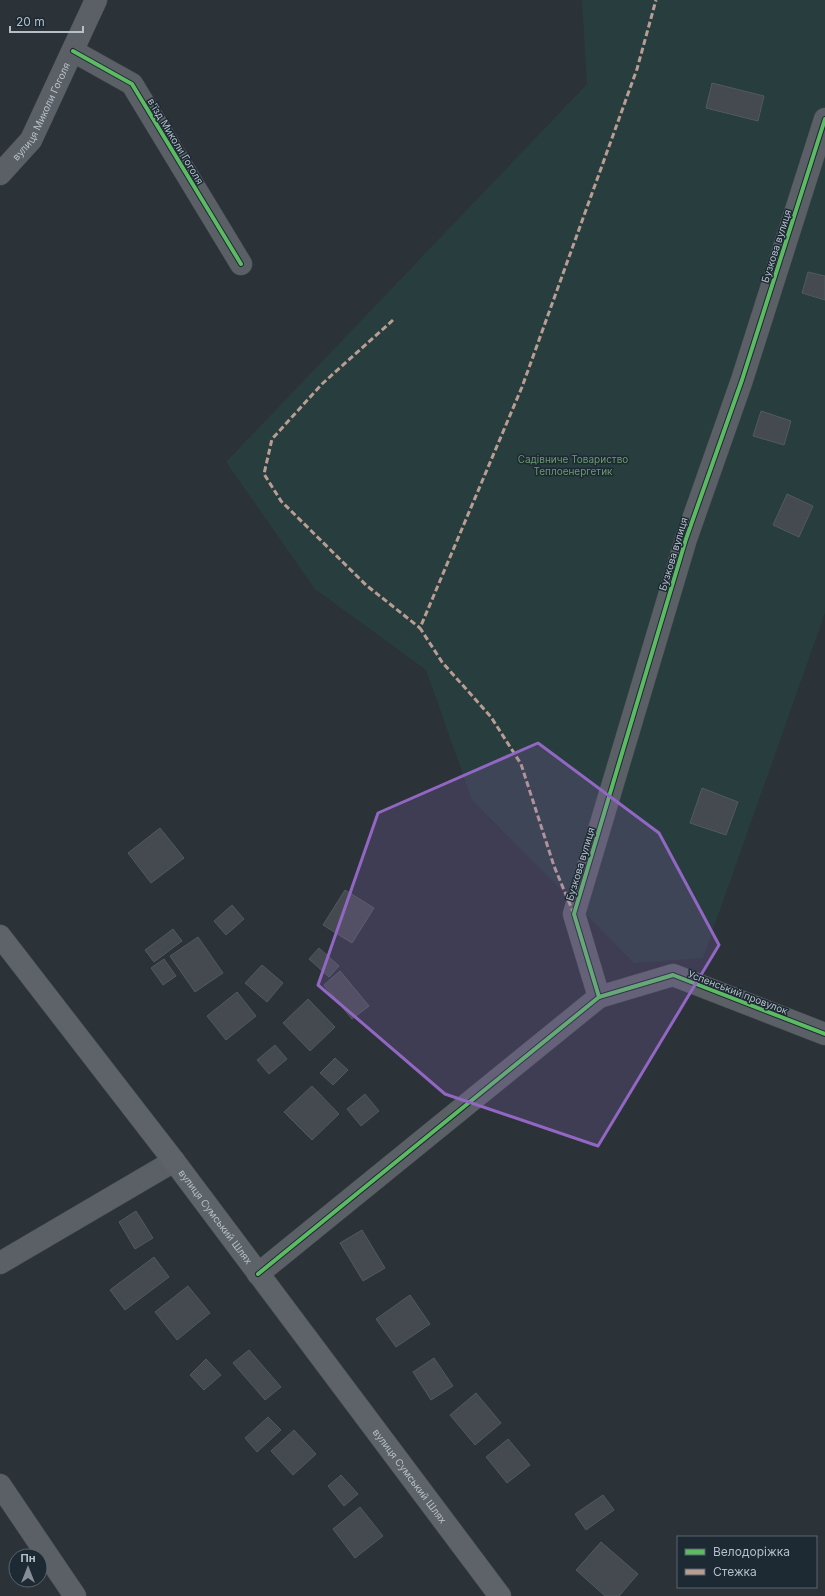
<svg xmlns="http://www.w3.org/2000/svg" width="825" height="1596" font-family="Inter,sans-serif">
<rect width="100%" height="100%" fill="#2b3238"/>
<path fill="#283d3d" d="M 582,0 L 825,0 L 825,613 L 703,958 L 634,963 L 472,800 L 426,670 L 315,589 L 226,462 L 587,84 Z"/>
<g fill="#444a4f" stroke="#525a5f">
<path d="M 712,83 L 764,96 L 758,121 L 706,108 Z"/>
<path d="M 808,272 L 825,276 L 825,300 L 802,293 Z"/>
<path d="M 761,411 L 791,421 L 784,445 L 753,436 Z"/>
<path d="M 787,494 L 813,506 L 799,537 L 773,525 Z"/>
<path d="M 702,788 L 738,802 L 726,835 L 690,823 Z"/>
<path d="M 160,828 L 184,858 L 151,883 L 128,853 Z"/>
<path d="M 345,890 L 374,908 L 352,943 L 323,925 Z"/>
<path d="M 232,905 L 244,919 L 226,935 L 214,921 Z"/>
<path d="M 173,929 L 182,941 L 154,962 L 145,950 Z"/>
<path d="M 198,937 L 223,973 L 195,992 L 170,956 Z"/>
<path d="M 319,948 L 339,966 L 329,977 L 309,959 Z"/>
<path d="M 164,959 L 176,976 L 163,985 L 151,968 Z"/>
<path d="M 262,965 L 283,983 L 267,1002 L 245,983 Z"/>
<path d="M 340,971 L 369,1006 L 352,1019 L 324,985 Z"/>
<path d="M 237,992 L 256,1016 L 226,1040 L 207,1016 Z"/>
<path d="M 308,999 L 335,1027 L 310,1051 L 283,1023 Z"/>
<path d="M 275,1045 L 287,1059 L 269,1074 L 257,1060 Z"/>
<path d="M 335,1058 L 348,1070 L 333,1085 L 320,1073 Z"/>
<path d="M 312,1086 L 339,1114 L 312,1140 L 284,1112 Z"/>
<path d="M 365,1094 L 379,1111 L 361,1126 L 347,1109 Z"/>
<path d="M 136,1211 L 153,1238 L 135,1249 L 119,1222 Z"/>
<path d="M 362,1230 L 385,1268 L 363,1281 L 340,1243 Z"/>
<path d="M 154,1257 L 169,1277 L 125,1310 L 110,1290 Z"/>
<path d="M 188,1286 L 210,1313 L 177,1340 L 155,1312 Z"/>
<path d="M 410,1295 L 430,1324 L 396,1347 L 376,1319 Z"/>
<path d="M 249,1350 L 281,1387 L 265,1400 L 233,1363 Z"/>
<path d="M 434,1358 L 453,1386 L 431,1400 L 413,1372 Z"/>
<path d="M 206,1359 L 221,1375 L 204,1390 L 190,1375 Z"/>
<path d="M 476,1393 L 501,1423 L 475,1445 L 450,1415 Z"/>
<path d="M 268,1417 L 281,1430 L 257,1452 L 245,1438 Z"/>
<path d="M 294,1430 L 316,1454 L 293,1475 L 271,1451 Z"/>
<path d="M 508,1439 L 530,1465 L 507,1483 L 486,1457 Z"/>
<path d="M 341,1475 L 358,1494 L 344,1506 L 328,1486 Z"/>
<path d="M 603,1495 L 614,1510 L 586,1530 L 575,1514 Z"/>
<path d="M 360,1507 L 383,1536 L 355,1558 L 333,1529 Z"/>
<path d="M 601,1542 L 638,1574 L 619,1596 L 605,1596 L 576,1570 Z"/>
</g>
<g fill="none" stroke-linecap="round" stroke-linejoin="round">
<defs>
<g id="minor">
<path d="M 73,51 L 132,84 L 241,264"/>
<path id="s1" d="M 0,174 L 31,140 L 96,0"/>
<path d="M 599,997 L 574,914 L 686,539 L 742,380 L 825,119"/>
<path d="M 0,1263 L 174,1161"/>
<path d="M 258,1274 L 599,997 L 673,975 L 825,1034"/>
<path d="M 0,1485 L 75,1596"/>
</g>
<g id="primary">
<path id="s2" d="M 0,936 L 174,1161 L 500,1596"/>
</g>
</defs>
<use href="#minor" stroke="#484e53" stroke-width="23"/>
<use href="#primary" stroke="#484f55" stroke-width="23"/>
<use href="#minor" stroke="#5b6066" stroke-width="22"/>
<use href="#primary" stroke="#5d6368" stroke-width="22"/>
<g stroke="#b99d93" stroke-width="3" stroke-dasharray="6 3" stroke-linecap="butt">
<path d="M 393,320 L 322,384 L 272,439 L 264,474 L 281,501 L 366,585 L 420,628"/>
<path d="M 574,914 L 554,866 L 521,764 L 491,717 L 442,662 L 420,628 L 522,387 L 637,69 L 656,0"/>
</g>
<defs>
<g id="cycleway">
<path d="M 73,51 L 132,84 L 241,264"/>
<path d="M 599,997 L 574,914 L 686,539 L 742,380 L 825,119"/>
<path d="M 258,1274 L 599,997 L 673,975 L 825,1034"/>
</g>
</defs>
<use href="#cycleway" stroke="#1d2933" stroke-width="6"/>
<use href="#cycleway" stroke="#5cba63" stroke-width="4"/>
</g>
<path fill="#9267c3" fill-opacity="0.2" stroke="#9267c3" stroke-width="3" stroke-linejoin="round" d="M 538,743 L 659,833 L 719,945 L 598,1146 L 445,1094 L 318,985 L 378,813 Z"/>
<g text-anchor="middle" stroke-width="3" stroke-linejoin="round" paint-order="stroke">
<g font-size="10" fill="#b5bfc9" stroke="#1d2933">
<text dy="4" stroke="none"><textPath href="#s1" startOffset="76">вулиця Миколи Гоголя</textPath></text>
<text transform="translate(176 141) rotate(59)" y="4">в'їзд Миколи Гоголя</text>
<text transform="translate(776 246) rotate(-72)" y="4">Бузкова вулиця</text>
<text transform="translate(673 554) rotate(-73)" y="4">Бузкова вулиця</text>
<text transform="translate(580 864) rotate(-73)" y="4">Бузкова вулиця</text>
<text transform="translate(738 992) rotate(21)" y="4">Успенський провулок</text>
<text dy="4" stroke="none"><textPath href="#s2" startOffset="354">вулиця Сумський Шлях</textPath></text>
<text dy="4" stroke="none"><textPath href="#s2" startOffset="678">вулиця Сумський Шлях</textPath></text>
</g>
<g font-size="10" fill="#6c9970" stroke="#1d2933">
<text x="573" y="463">Садівниче Товариство<tspan x="573" dy="12">Теплоенергетик</tspan></text>
</g>
</g>
<rect x="677" y="1536" width="140" height="52" fill="#1d2933" stroke="#5a656f"/>
<rect x="685" y="1549" width="20" height="6" fill="#5cba63" stroke="#5a656f"/>
<text x="713" y="1556" font-size="12" fill="#b5bfc9">Велодоріжка</text>
<rect x="685" y="1569" width="20" height="6" fill="#b99d93" stroke="#5a656f"/>
<text x="713" y="1576" font-size="12" fill="#b5bfc9">Стежка</text>
<g transform="translate(28 1568)"><circle r="19" fill="#1d2933" stroke="#5a656f"/>
<path d="M0-3L7 15L0 10L-7 15Z" fill="#858e96"/>
<text y="-6" font-size="11" font-weight="bold" text-anchor="middle" fill="#b5bfc9">Пн</text>
</g>
<path d="M10 26v6h73v-6" fill="none" stroke="#b5bfc9" stroke-width="2"/>
<text x="16" y="26" font-size="12" fill="#b5bfc9" stroke="#1d2933" stroke-width="3" paint-order="stroke">20 m</text>
</svg>
